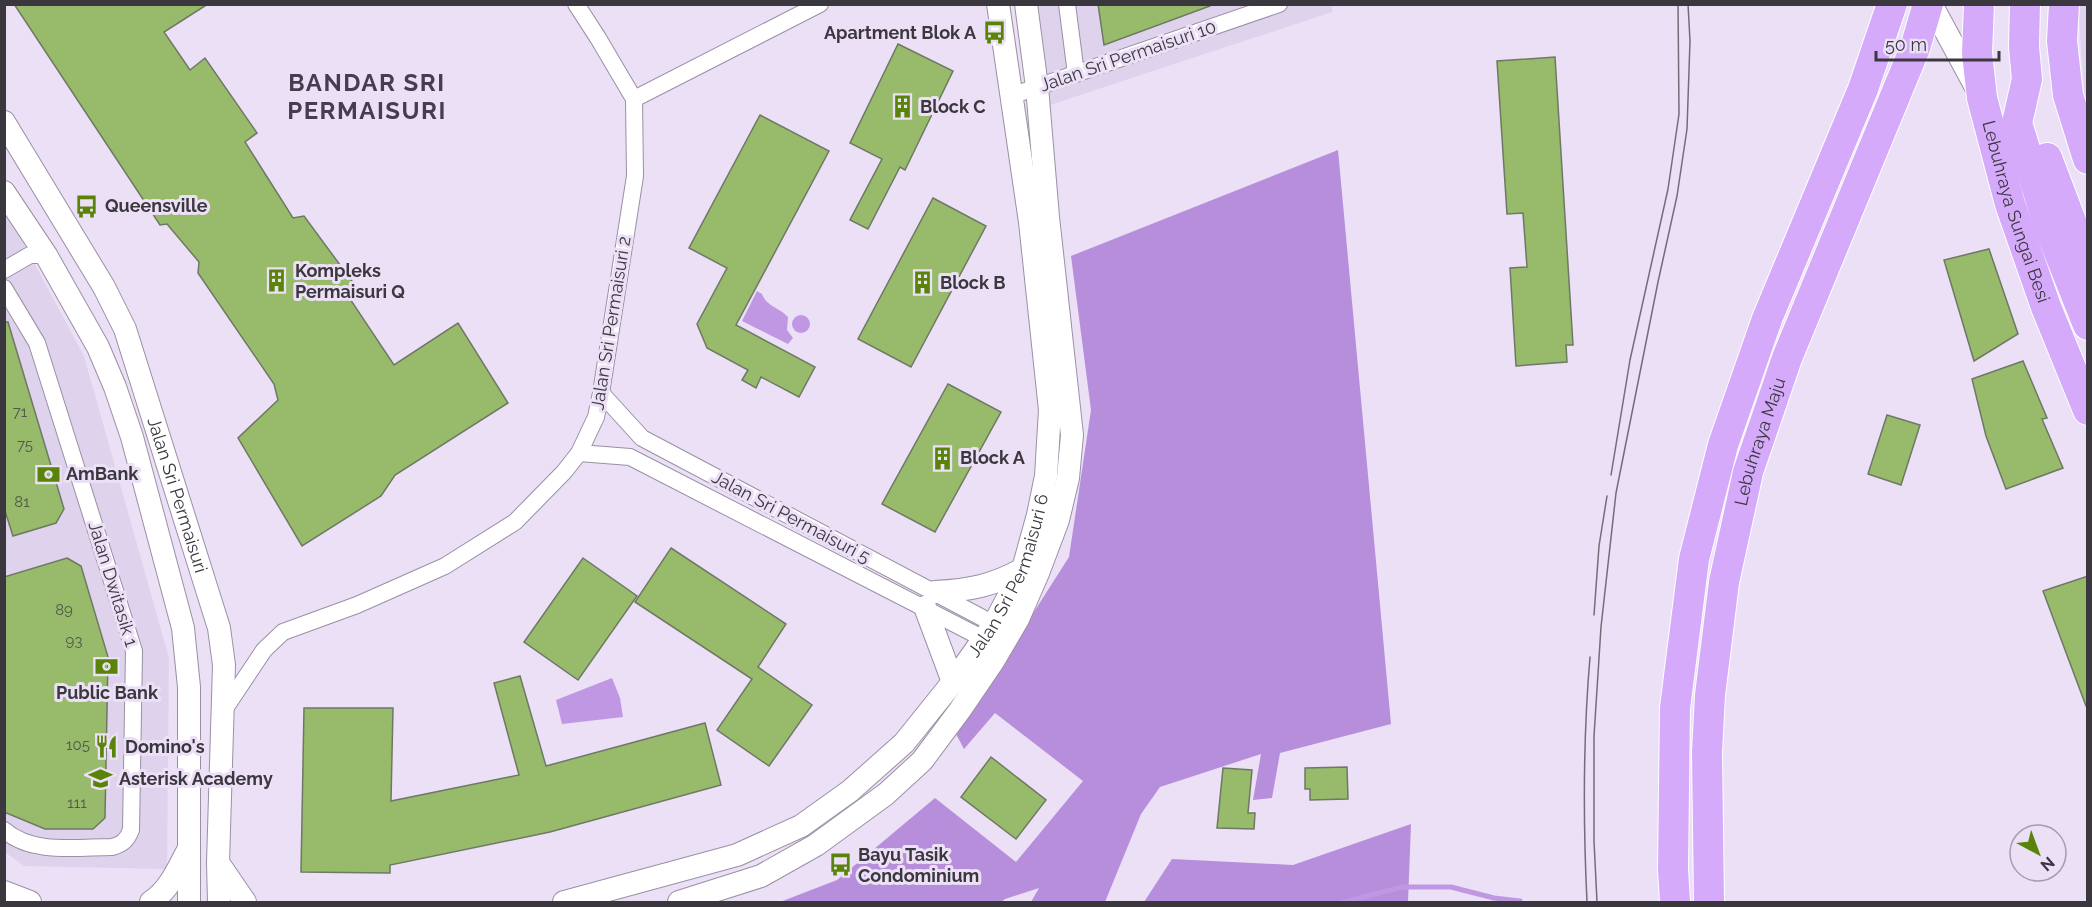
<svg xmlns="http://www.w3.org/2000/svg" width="2092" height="907" font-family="Raleway,sans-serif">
<rect width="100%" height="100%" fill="#ebe0f6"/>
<g fill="#dfd2ed">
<path d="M 1332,4 L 1332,12 L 1047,106 L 1034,5 Z"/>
<path d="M 2078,5 L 2087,5 L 2087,123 L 2086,120 Z"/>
<path d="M 4,214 L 19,235 L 84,356 L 169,658 L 167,869 L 24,866 L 5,852 Z"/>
</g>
<g fill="#b78edb">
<path d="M 1338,150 L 1391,724 L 1280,753 L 1272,798 L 1253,800 L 1261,754 L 1160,787 L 1141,814 L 1105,902 L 1031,902 L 1039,888 L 1005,899 L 1001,902 L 780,902 L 837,880 L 935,798 L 1016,862 L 1083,781 L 995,713 L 964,749 L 956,734 L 1069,557 L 1091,410 L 1071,256 Z"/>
<path d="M 1411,824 L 1408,902 L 1144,902 L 1172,859 L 1293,865 Z"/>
</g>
<g fill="#c097e3">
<path d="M 757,291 L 762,294 C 766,306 780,308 788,317 L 787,330 L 793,338 L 788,344 L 742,321 Z"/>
<circle cx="801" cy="324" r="9"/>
<path d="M 612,678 L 620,698 L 623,717 L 562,724 L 556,700 Z"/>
</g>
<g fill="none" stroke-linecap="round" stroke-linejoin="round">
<path stroke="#c097e3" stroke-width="5" d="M 1344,902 L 1402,887 L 1451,887 L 1494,898 L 1520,901"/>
</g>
<g fill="#97bb6a" stroke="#6f7865" stroke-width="1.5">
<path d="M 14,4 L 208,4 L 164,32 L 190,70 L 205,58 L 257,133 L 245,142 L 293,218 L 304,216 L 357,288 L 348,296 L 394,365 L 458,323 L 508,403 L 395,475 L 381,496 L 302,546 L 238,438 L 278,400 L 274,384 L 198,273 L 199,262 L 167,224 L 160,225 Z"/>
<path d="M 1098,4 L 1210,4 L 1210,6 L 1104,45 Z"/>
<path d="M 898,44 L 953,71 L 905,170 L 900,167 L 868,229 L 850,220 L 882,159 L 850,143 Z"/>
<path d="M 1555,57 L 1573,345 L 1566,345 L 1567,362 L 1516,366 L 1510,268 L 1527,267 L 1523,213 L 1507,214 L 1497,61 Z"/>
<path d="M 760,115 L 829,151 L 736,325 L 815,367 L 799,397 L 761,377 L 756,388 L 742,380 L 748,370 L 707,348 L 697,324 L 727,268 L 689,248 Z"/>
<path d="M 933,198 L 986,226 L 911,367 L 858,339 Z"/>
<path d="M 1989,249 L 2018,334 L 1974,361 L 1944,260 Z"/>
<path d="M 4,322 L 8,322 L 64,509 L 56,523 L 13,536 L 4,508 Z"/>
<path d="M 2023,361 L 2047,418 L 2042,419 L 2063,468 L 2006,489 L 1986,436 L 1972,379 Z"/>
<path d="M 948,384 L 1001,412 L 935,532 L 882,504 Z"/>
<path d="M 1887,415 L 1920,425 L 1901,485 L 1868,474 Z"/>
<path d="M 671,548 L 786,624 L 758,667 L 812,705 L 769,766 L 717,730 L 752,679 L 635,602 Z"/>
<path d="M 67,558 L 81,566 L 108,657 L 105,818 L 93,829 L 45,829 L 4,812 L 4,577 Z"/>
<path d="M 583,558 L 637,596 L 578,680 L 524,642 Z"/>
<path d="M 2088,576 L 2088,706 L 2086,706 L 2043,591 Z"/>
<path d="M 520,676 L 546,766 L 705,723 L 721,785 L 550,832 L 390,865 L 390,873 L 301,872 L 304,708 L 393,708 L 391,801 L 519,775 L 494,683 Z"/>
<path d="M 991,757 L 1046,800 L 1016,839 L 961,797 Z"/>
<path d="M 1347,767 L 1348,799 L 1310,800 L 1310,789 L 1305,789 L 1305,768 Z"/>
<path d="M 1223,768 L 1252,770 L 1248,813 L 1255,813 L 1254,829 L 1217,828 Z"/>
</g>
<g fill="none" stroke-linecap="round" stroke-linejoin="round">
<defs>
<g id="street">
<path d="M 1067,4 L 1076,74"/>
<path d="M 1011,96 L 1279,4"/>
<path d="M 634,99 L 820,4"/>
<path d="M 4,270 L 30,255 L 46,255"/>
<path d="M 4,288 L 37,343 L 134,651 L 131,830 C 127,840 123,844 112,847 C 78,847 32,855 4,830"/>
<path d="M 601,393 L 642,438 L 994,624"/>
<path d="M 579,453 L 630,457 L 984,639"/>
<path d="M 222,713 L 264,650 L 283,632 L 357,605 L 445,566 L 515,522 L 564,472 L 579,453 L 596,417 L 601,393 L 635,176 L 634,99 L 598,38 L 576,4"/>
</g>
<g id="secondary">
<path d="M 1931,4 L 1977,89"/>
<path id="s1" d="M 4,122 L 104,287 L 125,329 L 219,628 L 224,665 L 218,863 L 219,902"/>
<path d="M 4,192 L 46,255 L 98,347 L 115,387 L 132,437 L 183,628 L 189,687 L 189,902"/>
<path d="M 935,592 C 970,590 992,586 1023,569"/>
<path d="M 925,607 L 953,682"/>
<path d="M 219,864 L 245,902"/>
<path d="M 4,892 L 30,902"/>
<path d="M 151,902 C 169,890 178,869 188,850"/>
<path id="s2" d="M 564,902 L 737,855 L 801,826 L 850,791 L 904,743 L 953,682 L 994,624 L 1023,569 L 1038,515 L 1046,476 L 1050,410 L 1030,222 L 998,4"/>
<path d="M 679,902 L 761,876 L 816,845 L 886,794 L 922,761 L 960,710 L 994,660 L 1018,619 L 1038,573 L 1058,520 L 1068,478 L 1072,435 L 1048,217 L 1037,87 L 1026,4"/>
</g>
<g id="highway">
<path id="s3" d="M 1979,4 L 1977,53 L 1982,98 L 2010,204 L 2046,307 L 2088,410"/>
<path d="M 2025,4 L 2024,47 L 2027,79 L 2017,123 L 2049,227 L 2088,325"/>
<path d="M 2064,4 L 2062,41 L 2068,95 L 2088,159"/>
<path d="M 2047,158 L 2088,266"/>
<path d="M 1675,902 L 1673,869 L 1675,708 L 1694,559 L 1723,445 L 1767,319 L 1863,89 L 1892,4"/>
<path id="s4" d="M 1709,902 L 1707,752 L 1710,695 L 1724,582 L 1748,472 L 1787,358 L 1915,48 L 1928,4"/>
</g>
</defs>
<use href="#street" stroke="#9a90a4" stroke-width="18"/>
<use href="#secondary" stroke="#9a90a4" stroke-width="24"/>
<use href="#highway" stroke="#fff" stroke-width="32"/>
<use href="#street" stroke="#fff" stroke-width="16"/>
<use href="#secondary" stroke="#fff" stroke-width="22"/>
<use href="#highway" stroke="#d6aafb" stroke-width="30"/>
<g stroke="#736d79" stroke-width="1.5">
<path d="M 1611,475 L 1630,360 L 1668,189 L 1679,114 L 1678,4"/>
<path d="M 1594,615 L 1599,546 L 1607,496"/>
<path d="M 1587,902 C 1583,820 1583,739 1590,657"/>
<path d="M 1597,902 L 1594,841 L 1594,736 L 1601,627 L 1616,493 L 1658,282 L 1677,196 L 1687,129 L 1690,41 L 1688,4"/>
</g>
</g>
<defs>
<symbol id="bus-bare" viewBox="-9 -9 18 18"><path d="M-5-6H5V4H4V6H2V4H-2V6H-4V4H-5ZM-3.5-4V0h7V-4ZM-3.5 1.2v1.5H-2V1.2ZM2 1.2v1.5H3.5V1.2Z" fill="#5a8309" stroke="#ebe0f6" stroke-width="2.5" paint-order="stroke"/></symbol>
<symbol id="building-bare" viewBox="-9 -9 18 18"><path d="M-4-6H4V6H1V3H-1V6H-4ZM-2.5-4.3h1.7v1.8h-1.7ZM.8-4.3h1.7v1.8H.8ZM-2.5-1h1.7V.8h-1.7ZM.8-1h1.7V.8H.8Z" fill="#5a8309" stroke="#ebe0f6" stroke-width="2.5" paint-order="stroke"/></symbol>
<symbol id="bank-bare" viewBox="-9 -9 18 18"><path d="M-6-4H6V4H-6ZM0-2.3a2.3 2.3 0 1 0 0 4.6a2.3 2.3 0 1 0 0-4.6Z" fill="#5a8309" stroke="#ebe0f6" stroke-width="2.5" paint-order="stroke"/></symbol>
<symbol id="restaurant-bare" viewBox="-9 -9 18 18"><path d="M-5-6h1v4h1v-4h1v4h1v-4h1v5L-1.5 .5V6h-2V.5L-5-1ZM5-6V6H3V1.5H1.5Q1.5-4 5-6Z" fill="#5a8309" stroke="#ebe0f6" stroke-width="2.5" paint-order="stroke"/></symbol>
<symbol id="university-bare" viewBox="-9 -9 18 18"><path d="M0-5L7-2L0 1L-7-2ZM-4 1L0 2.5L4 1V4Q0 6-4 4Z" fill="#5a8309" stroke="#ebe0f6" stroke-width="2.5" paint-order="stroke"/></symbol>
</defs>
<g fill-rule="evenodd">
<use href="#bus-bare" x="978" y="16" width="33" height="33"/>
<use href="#building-bare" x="886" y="90" width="33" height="33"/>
<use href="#bus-bare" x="70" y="190" width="33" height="33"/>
<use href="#building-bare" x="260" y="264" width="33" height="33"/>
<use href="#building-bare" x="906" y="266" width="33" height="33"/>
<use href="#building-bare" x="926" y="442" width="33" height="33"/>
<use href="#bank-bare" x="32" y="458" width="33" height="33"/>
<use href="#bank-bare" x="90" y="650" width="33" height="33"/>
<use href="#restaurant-bare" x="90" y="730" width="33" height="33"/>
<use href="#university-bare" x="84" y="762" width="33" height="33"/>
<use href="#bus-bare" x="824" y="848" width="33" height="33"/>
</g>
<g text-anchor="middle" stroke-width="6" stroke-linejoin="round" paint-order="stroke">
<g font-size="15" fill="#52584a">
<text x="20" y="417">71</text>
<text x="25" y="450">75</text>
<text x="22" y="507">81</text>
<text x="64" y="615">89</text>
<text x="74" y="646">93</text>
<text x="78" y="750">105</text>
<text x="77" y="808">111</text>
</g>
<g font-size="18" font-weight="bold" fill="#3b373f" stroke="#ebe0f6" text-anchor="start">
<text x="976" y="39" text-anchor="end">Apartment Blok A</text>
<text x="920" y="113">Block C</text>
<text x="105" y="212">Queensville</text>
<text x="295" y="277">Kompleks<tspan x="295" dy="21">Permaisuri Q</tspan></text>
<text x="940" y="289">Block B</text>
<text x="960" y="464">Block A</text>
<text x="66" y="480">AmBank</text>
<text x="107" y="699" text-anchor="middle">Public Bank</text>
<text x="125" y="753">Domino's</text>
<text x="119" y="785">Asterisk Academy</text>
<text x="858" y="861">Bayu Tasik<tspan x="858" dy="21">Condominium</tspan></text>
</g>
<g font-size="18" fill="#3b373f" stroke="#ebe0f6">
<text transform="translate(1128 56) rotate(-19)" y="6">Jalan Sri Permaisuri 10</text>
<text dy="6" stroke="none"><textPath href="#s3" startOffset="213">Lebuhraya Sungai Besi</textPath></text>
<text transform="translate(611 323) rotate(-81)" y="6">Jalan Sri Permaisuri 2</text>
<text dy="6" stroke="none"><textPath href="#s4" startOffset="466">Lebuhraya Maju</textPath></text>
<text dy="6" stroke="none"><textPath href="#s1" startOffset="414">Jalan Sri Permaisuri</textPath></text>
<text transform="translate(791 517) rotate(28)" y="6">Jalan Sri Permaisuri 5</text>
<text dy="6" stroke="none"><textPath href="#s2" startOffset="582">Jalan Sri Permaisuri 6</textPath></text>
<text transform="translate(113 584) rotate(73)" y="6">Jalan Dwitasik 1</text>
</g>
<g font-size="24" font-weight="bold" letter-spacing="1.5" fill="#463d4e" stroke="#ebe0f6">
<text x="367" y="91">BANDAR SRI<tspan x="367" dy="28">PERMAISURI</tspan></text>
</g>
</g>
<rect width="2092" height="907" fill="none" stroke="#3b373f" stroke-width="12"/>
<g transform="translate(2038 853) rotate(139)"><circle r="28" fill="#ebe0f6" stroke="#a59cad" stroke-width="1.5"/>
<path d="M0-4.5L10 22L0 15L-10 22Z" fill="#5a8309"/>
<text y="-9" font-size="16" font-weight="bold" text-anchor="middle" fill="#3b373f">N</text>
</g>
<path d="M1876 51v9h123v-9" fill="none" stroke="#3b373f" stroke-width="3"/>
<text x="1885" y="51" font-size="18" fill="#3b373f" stroke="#ebe0f6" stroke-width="4.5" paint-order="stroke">50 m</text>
</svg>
